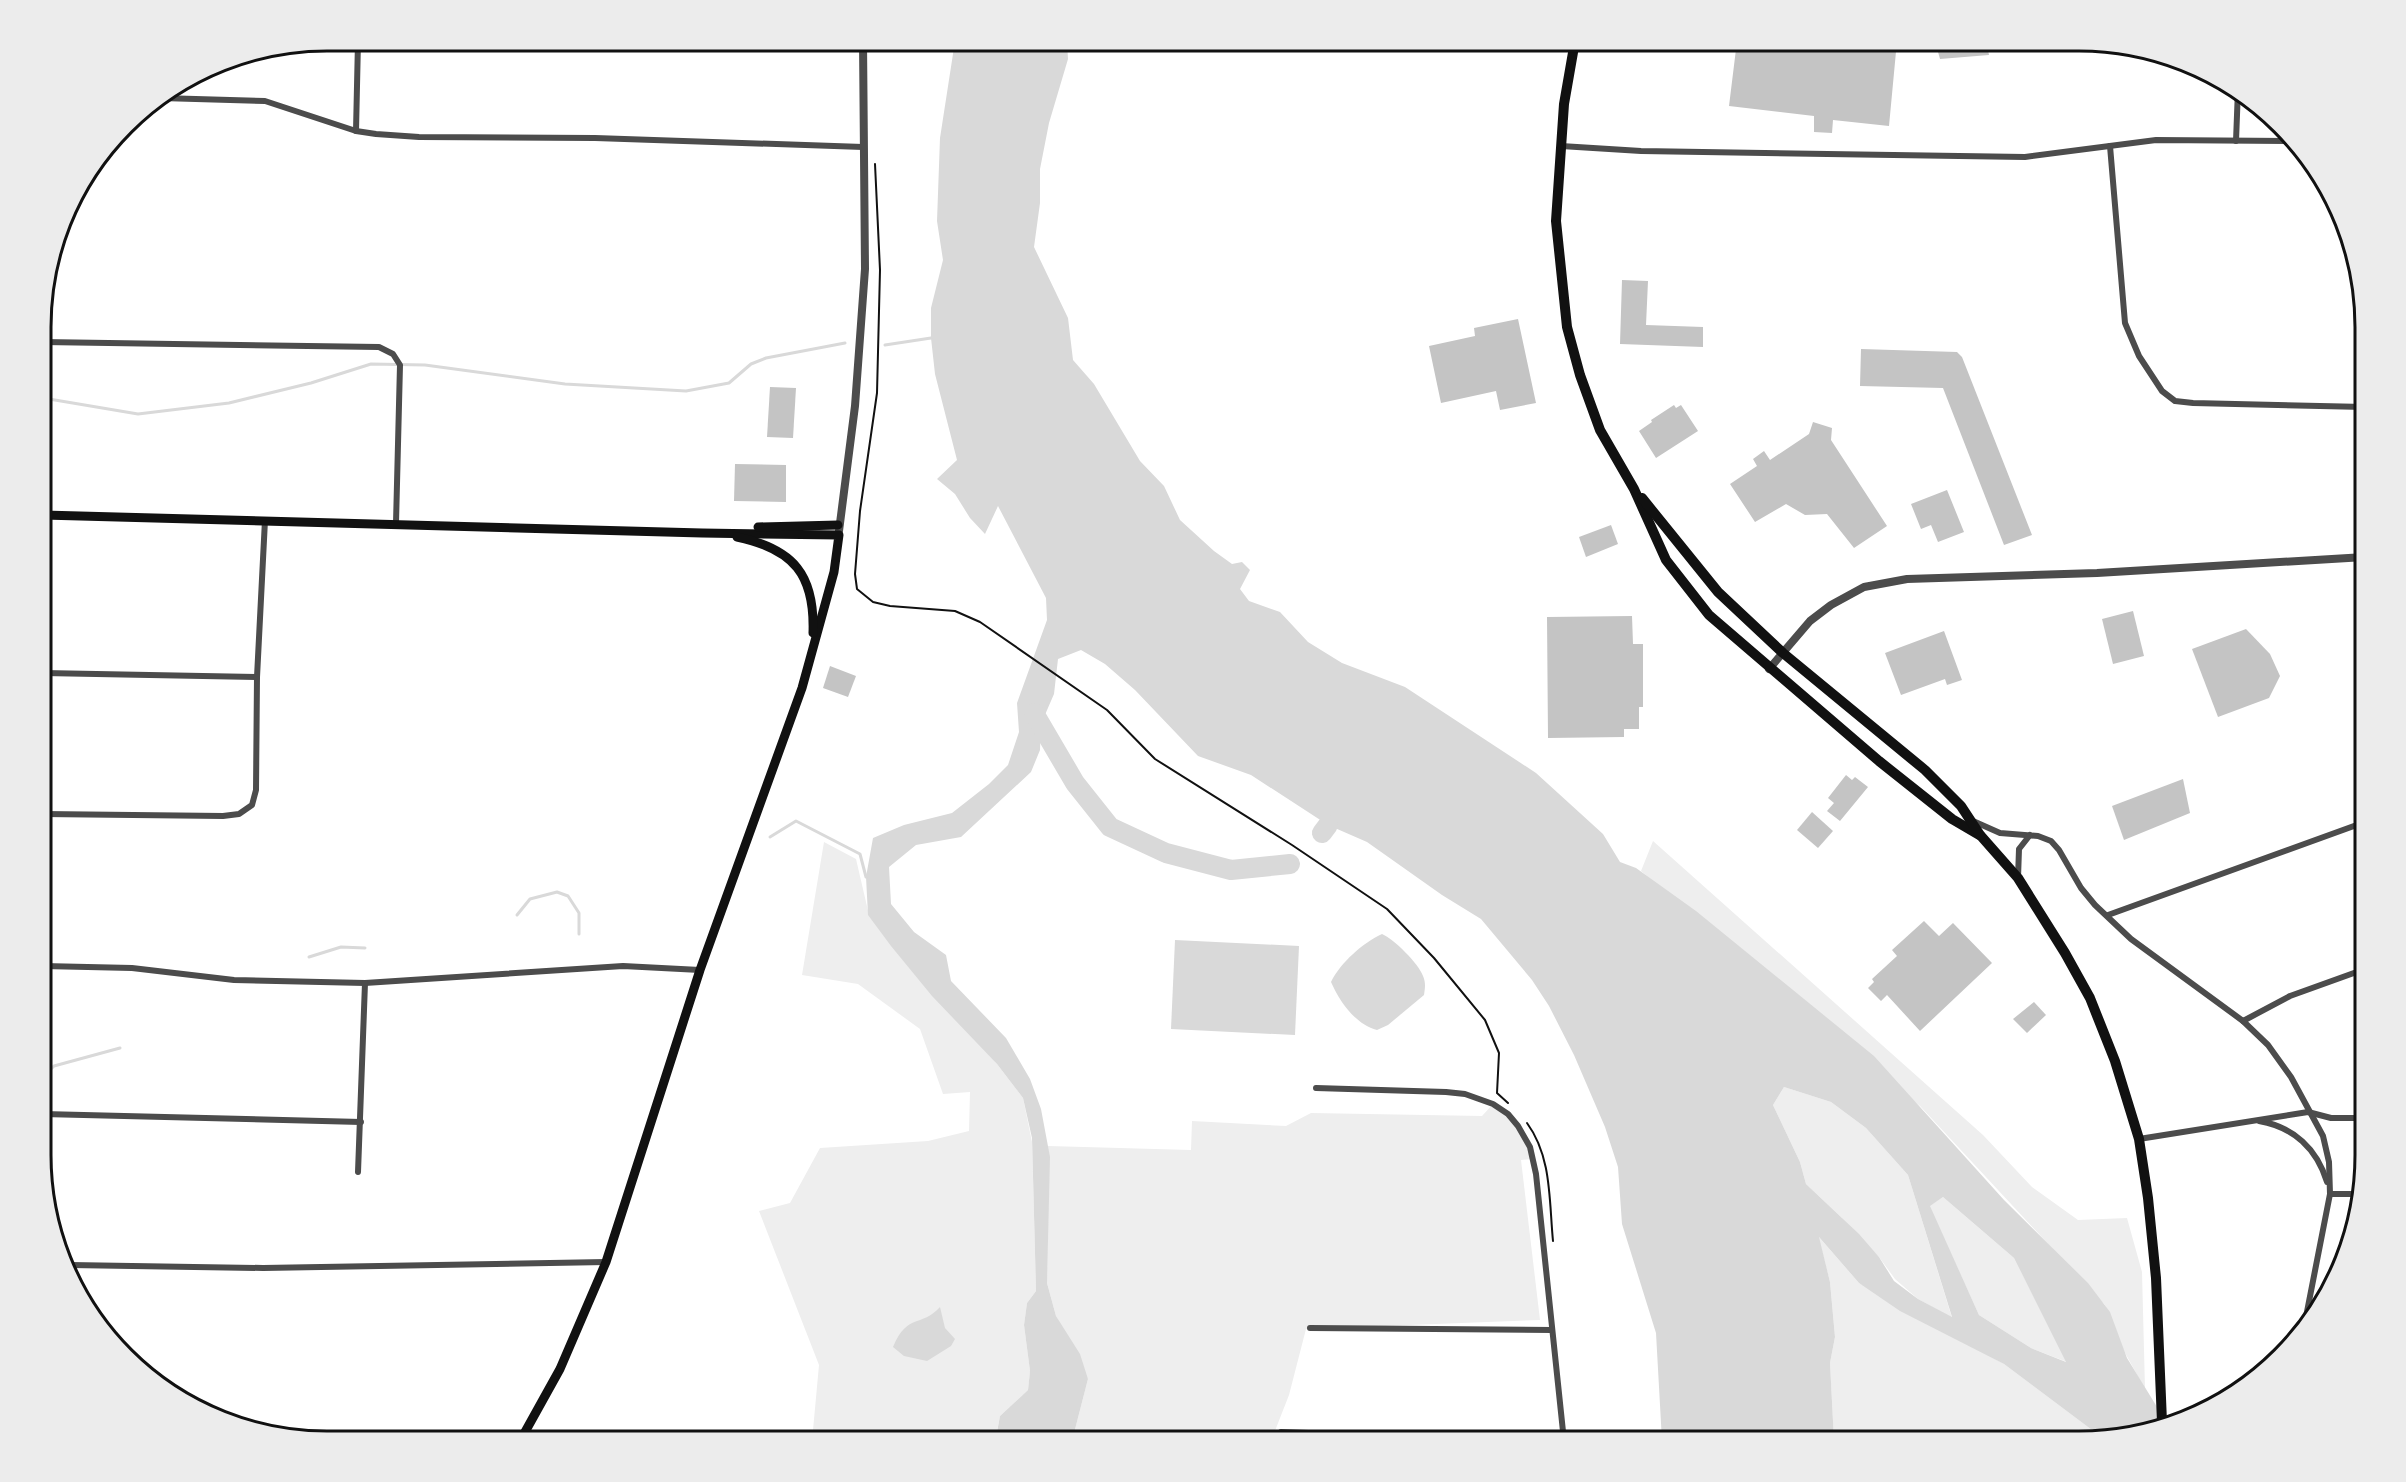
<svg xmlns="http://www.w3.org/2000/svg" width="2406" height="1482" font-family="'Public Sans',sans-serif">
<rect width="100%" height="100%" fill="#fff"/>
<g fill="#eee">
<path d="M 1653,841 L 1983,1135 L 2032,1187 L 2078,1220 L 2127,1218 L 2142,1272 L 2145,1389 L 2124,1351 L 2105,1305 L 1920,1106 L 1641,871 Z"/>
<path d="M 824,842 L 856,859 L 869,915 L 997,1064 L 1023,1098 L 1032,1142 L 1036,1291 L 1027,1303 L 1024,1325 L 1030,1371 L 1028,1390 L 1000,1416 L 997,1431 L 1019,1441 L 812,1441 L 819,1365 L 759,1211 L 790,1203 L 820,1148 L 928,1141 L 969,1131 L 970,1092 L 943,1094 L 920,1029 L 858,984 L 802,975 Z"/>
<path d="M 1784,1087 L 1831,1102 L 1866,1128 L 1908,1175 L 1952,1318 L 1918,1299 L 1895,1279 L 1879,1257 L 1841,1217 L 1806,1184 L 1800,1162 L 1773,1105 Z"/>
<path d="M 1493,1104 L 1518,1126 L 1533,1159 L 1521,1160 L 1540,1320 L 1306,1329 L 1289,1395 L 1271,1441 L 1072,1441 L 1088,1379 L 1056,1316 L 1047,1283 L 1048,1146 L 1191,1150 L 1192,1121 L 1286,1126 L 1311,1113 L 1482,1116 Z"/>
<path d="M 1943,1197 L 2014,1258 L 2067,1362 L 2031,1348 L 1979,1315 L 1929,1206 Z"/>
<path d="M 1818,1236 L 1859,1283 L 2004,1364 L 2104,1439 L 2097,1441 L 1834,1441 L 1830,1363 L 1835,1337 L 1830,1282 Z"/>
</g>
<g fill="#d9d9d9" fill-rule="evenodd">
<path d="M 955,41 L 1067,41 L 1068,59 L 1049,123 L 1040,169 L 1040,203 L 1034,247 L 1068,318 L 1073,360 L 1094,384 L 1140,461 L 1164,486 L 1180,520 L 1214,551 L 1232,564 L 1242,562 L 1250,570 L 1240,589 L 1249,601 L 1280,612 L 1308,642 L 1342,663 L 1405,687 L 1536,773 L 1603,834 L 1620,862 L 1636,868 L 1696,911 L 1874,1056 L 2004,1200 L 2088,1283 L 2110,1312 L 2127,1358 L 2165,1420 L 2104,1439 L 2004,1364 L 1900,1311 L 1859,1283 L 1819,1237 L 1830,1282 L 1835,1337 L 1830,1363 L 1834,1441 L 1662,1441 L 1656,1333 L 1622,1224 L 1618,1167 L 1605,1127 L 1574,1055 L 1549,1006 L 1532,980 L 1481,919 L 1442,895 L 1367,842 L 1328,825 L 1251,775 L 1198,756 L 1135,690 L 1105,664 L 1081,650 L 1058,659 L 1054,694 L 1041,724 L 1040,750 L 1031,772 L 961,837 L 916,845 L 889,867 L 891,904 L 914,932 L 946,955 L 951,981 L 1006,1038 L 1030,1079 L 1041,1109 L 1050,1157 L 1047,1283 L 1056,1316 L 1080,1354 L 1088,1379 L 1072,1441 L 1019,1441 L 997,1432 L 1000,1416 L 1028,1390 L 1030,1371 L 1024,1325 L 1027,1303 L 1036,1291 L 1032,1138 L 1023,1098 L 997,1064 L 932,996 L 891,946 L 868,915 L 866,877 L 873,838 L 904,825 L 952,813 L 989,784 L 1008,765 L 1019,732 L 1017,703 L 1047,620 L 1046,598 L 998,506 L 985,534 L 970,518 L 955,494 L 937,479 L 957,460 L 935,374 L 931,338 L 931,308 L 943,260 L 937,221 L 940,138 ZM 1784,1087 L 1831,1102 L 1866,1128 L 1908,1175 L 1952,1317 L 1918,1299 L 1894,1281 L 1879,1257 L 1859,1234 L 1806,1184 L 1800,1162 L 1773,1105 ZM 1943,1197 L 2014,1258 L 2066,1362 L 2031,1348 L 1979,1315 L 1930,1206 Z"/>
<path d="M 1382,934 C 1394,939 1419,964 1423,976 C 1426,983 1425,988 1424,995 L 1388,1025 L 1377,1030 C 1355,1024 1340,1002 1331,982 C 1341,962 1363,943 1382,934 Z"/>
<path d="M 1175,940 L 1299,946 L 1295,1035 L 1171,1029 Z"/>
<path d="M 940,1307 L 945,1328 L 955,1339 L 951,1346 L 927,1361 L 904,1356 L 893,1347 C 908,1312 921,1328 940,1307 Z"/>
</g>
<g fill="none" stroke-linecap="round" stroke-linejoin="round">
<g stroke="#d9d9d9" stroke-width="3">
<path d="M 885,345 L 931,338"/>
<path d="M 43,398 L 138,414 L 229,403 L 311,383 L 371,364 L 425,365 L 565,384 L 686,391 L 729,383 L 751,364 L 766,358 L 845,343"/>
<path d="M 770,837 L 796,821 L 860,854 L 866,877"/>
<path d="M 517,915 L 530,899 L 557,892 L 568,896 L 579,913 L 579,934"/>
<path d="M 309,957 L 341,947 L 365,948"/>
<path d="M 43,1077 L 54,1066 L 120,1048"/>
</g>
<g stroke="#d9d9d9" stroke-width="20">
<path d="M 1034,713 L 1075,783 L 1110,827 L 1166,853 L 1231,870 L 1290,864"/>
<path d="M 1322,833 L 1328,825"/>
</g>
</g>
<g fill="#c4c4c4">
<path d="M 1737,41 L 1897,41 L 1889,126 L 1833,120 L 1832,133 L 1814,132 L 1814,116 L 1729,106 Z"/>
<path d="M 1935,41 L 1986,41 L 1989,55 L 1940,59 Z"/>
<path d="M 1622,280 L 1648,281 L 1646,325 L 1703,327 L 1703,347 L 1620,344 Z"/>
<path d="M 1518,319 L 1536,403 L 1500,410 L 1496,391 L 1441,403 L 1429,346 L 1475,336 L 1474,328 Z"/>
<path d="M 1861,349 L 1957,352 L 1962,357 L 2032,535 L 2004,545 L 1943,388 L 1860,386 Z"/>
<path d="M 770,387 L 796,388 L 793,438 L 767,437 Z"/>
<path d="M 1674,405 L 1676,408 L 1681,405 L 1698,431 L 1656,458 L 1639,431 L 1652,422 L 1651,420 Z"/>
<path d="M 1813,422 L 1832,428 L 1831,440 L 1887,526 L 1854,548 L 1827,514 L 1805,515 L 1786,504 L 1755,522 L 1730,484 L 1757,466 L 1753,459 L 1764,451 L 1770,460 L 1809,434 Z"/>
<path d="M 735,464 L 786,465 L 786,502 L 734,501 Z"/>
<path d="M 1947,490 L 1964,532 L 1938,542 L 1931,525 L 1921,529 L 1911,504 Z"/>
<path d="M 1611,525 L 1618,544 L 1586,557 L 1579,537 Z"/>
<path d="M 2133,611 L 2144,656 L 2113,664 L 2102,619 Z"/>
<path d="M 1632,616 L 1633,644 L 1643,644 L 1643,707 L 1639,707 L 1639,729 L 1624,729 L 1624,737 L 1548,738 L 1547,617 Z"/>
<path d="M 2246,629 L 2270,654 L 2280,676 L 2269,698 L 2218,717 L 2192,649 Z"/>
<path d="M 1944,631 L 1962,680 L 1947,685 L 1945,679 L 1901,695 L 1885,653 Z"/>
<path d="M 830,666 L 856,676 L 848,697 L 823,688 Z"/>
<path d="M 1846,775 L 1852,780 L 1855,777 L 1868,787 L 1840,821 L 1827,811 L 1834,803 L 1828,798 Z"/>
<path d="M 2183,779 L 2190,813 L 2124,840 L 2112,806 Z"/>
<path d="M 1812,812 L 1833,831 L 1818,848 L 1797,830 Z"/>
<path d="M 1924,921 L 1939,936 L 1953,923 L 1992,963 L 1920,1031 L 1887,995 L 1881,1001 L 1868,988 L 1874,982 L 1872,979 L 1897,956 L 1892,950 Z"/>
<path d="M 2034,1002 L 2046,1015 L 2027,1033 L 2013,1019 Z"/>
</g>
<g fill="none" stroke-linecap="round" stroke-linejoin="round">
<g stroke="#111" stroke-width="2">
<path d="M 875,164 L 880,270 L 877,393 L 860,511 L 855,574 L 857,589 L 873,602 L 890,606 L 955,611 L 980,622 L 1107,710 L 1155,759 L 1292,845 L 1387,909 L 1434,958 L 1485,1020 L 1499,1053 L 1497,1093 L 1508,1103"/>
<path d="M 1527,1123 C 1552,1157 1549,1201 1553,1241"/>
</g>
<g stroke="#4c4c4c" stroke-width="6">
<path d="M 161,98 L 265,101 L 356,131 L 376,134 L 419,137 L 595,138 L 863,147"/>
<path d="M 356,131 L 358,41"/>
<path d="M 2236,141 L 2238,89"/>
<path d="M 1561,146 L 1641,151 L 2025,157 L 2156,140 L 2287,141"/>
<path d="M 2110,146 L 2125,323 L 2139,356 L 2162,391 L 2175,401 L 2193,403 L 2365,407"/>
<path d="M 43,342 L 379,347 L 393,354 L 400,365 L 396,523"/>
<path d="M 43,673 L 257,677"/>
<path d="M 43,814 L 223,816 L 239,814 L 252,805 L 256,790 L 257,677 L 265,520"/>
<path d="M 1973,821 L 2000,833 L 2038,836 L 2051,841 L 2059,850 L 2081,888 L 2095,905 L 2131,939 L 2243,1021 L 2268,1045 L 2291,1077 L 2323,1136 L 2329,1162 L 2330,1194 L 2304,1327"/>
<path d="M 2018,878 L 2019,849 L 2030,835"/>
<path d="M 2108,915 L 2365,822"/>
<path d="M 43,966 L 132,968 L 234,980 L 365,983 L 623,966 L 700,970"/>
<path d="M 2243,1021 L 2290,996 L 2365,969"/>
<path d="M 1316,1088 L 1446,1092 L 1465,1094 L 1493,1104 L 1508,1114 L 1518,1126 L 1530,1147 L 1536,1174 L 1564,1441"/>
<path d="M 43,1114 L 361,1122"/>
<path d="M 2259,1121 C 2294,1127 2317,1149 2327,1182"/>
<path d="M 2139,1139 L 2308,1112 L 2331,1118 L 2365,1118"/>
<path d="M 358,1172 L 365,983"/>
<path d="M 2330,1194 L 2361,1194"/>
<path d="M 70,1265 L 263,1268 L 606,1262"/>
<path d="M 1310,1328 L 1552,1330"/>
<path d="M 1281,1432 L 1529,1441"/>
</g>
<g stroke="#4c4c4c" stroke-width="8">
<path d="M 839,531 L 855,406 L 865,269 L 863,41"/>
<path d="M 1769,669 L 1810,621 L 1831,605 L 1864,587 L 1907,579 L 2097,573 L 2365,557"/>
</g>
<g stroke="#111" stroke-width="9">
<path d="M 43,515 L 702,533 L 839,535 L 834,572 L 802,688 L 700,970 L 606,1262 L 560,1369 L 520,1441"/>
<path d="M 758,527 L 838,525"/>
<path d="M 737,537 C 794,549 815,575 813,633"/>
</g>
<g stroke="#111" stroke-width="10">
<path d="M 1575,41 L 1564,104 L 1556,221 L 1567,327 L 1580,375 L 1600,430 L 1634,489 L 1666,560 L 1709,615 L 1879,761 L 1952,819 L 1981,836 L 2018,878 L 2065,953 L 2090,998 L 2115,1061 L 2139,1139 L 2148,1198 L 2156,1278 L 2162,1422"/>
<path d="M 1642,498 L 1718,592 L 1783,653 L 1925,770 L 1961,806 L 1980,835"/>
</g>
</g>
<path d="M0 0H2406V1482H0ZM327 51H2079A276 276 0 0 1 2355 327V1155A276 276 0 0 1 2079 1431H327A276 276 0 0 1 51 1155V327A276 276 0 0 1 327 51Z" fill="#ececec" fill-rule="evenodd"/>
<path fill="none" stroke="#111" stroke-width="3" d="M327 51H2079A276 276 0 0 1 2355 327V1155A276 276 0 0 1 2079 1431H327A276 276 0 0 1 51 1155V327A276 276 0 0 1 327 51Z"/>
</svg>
